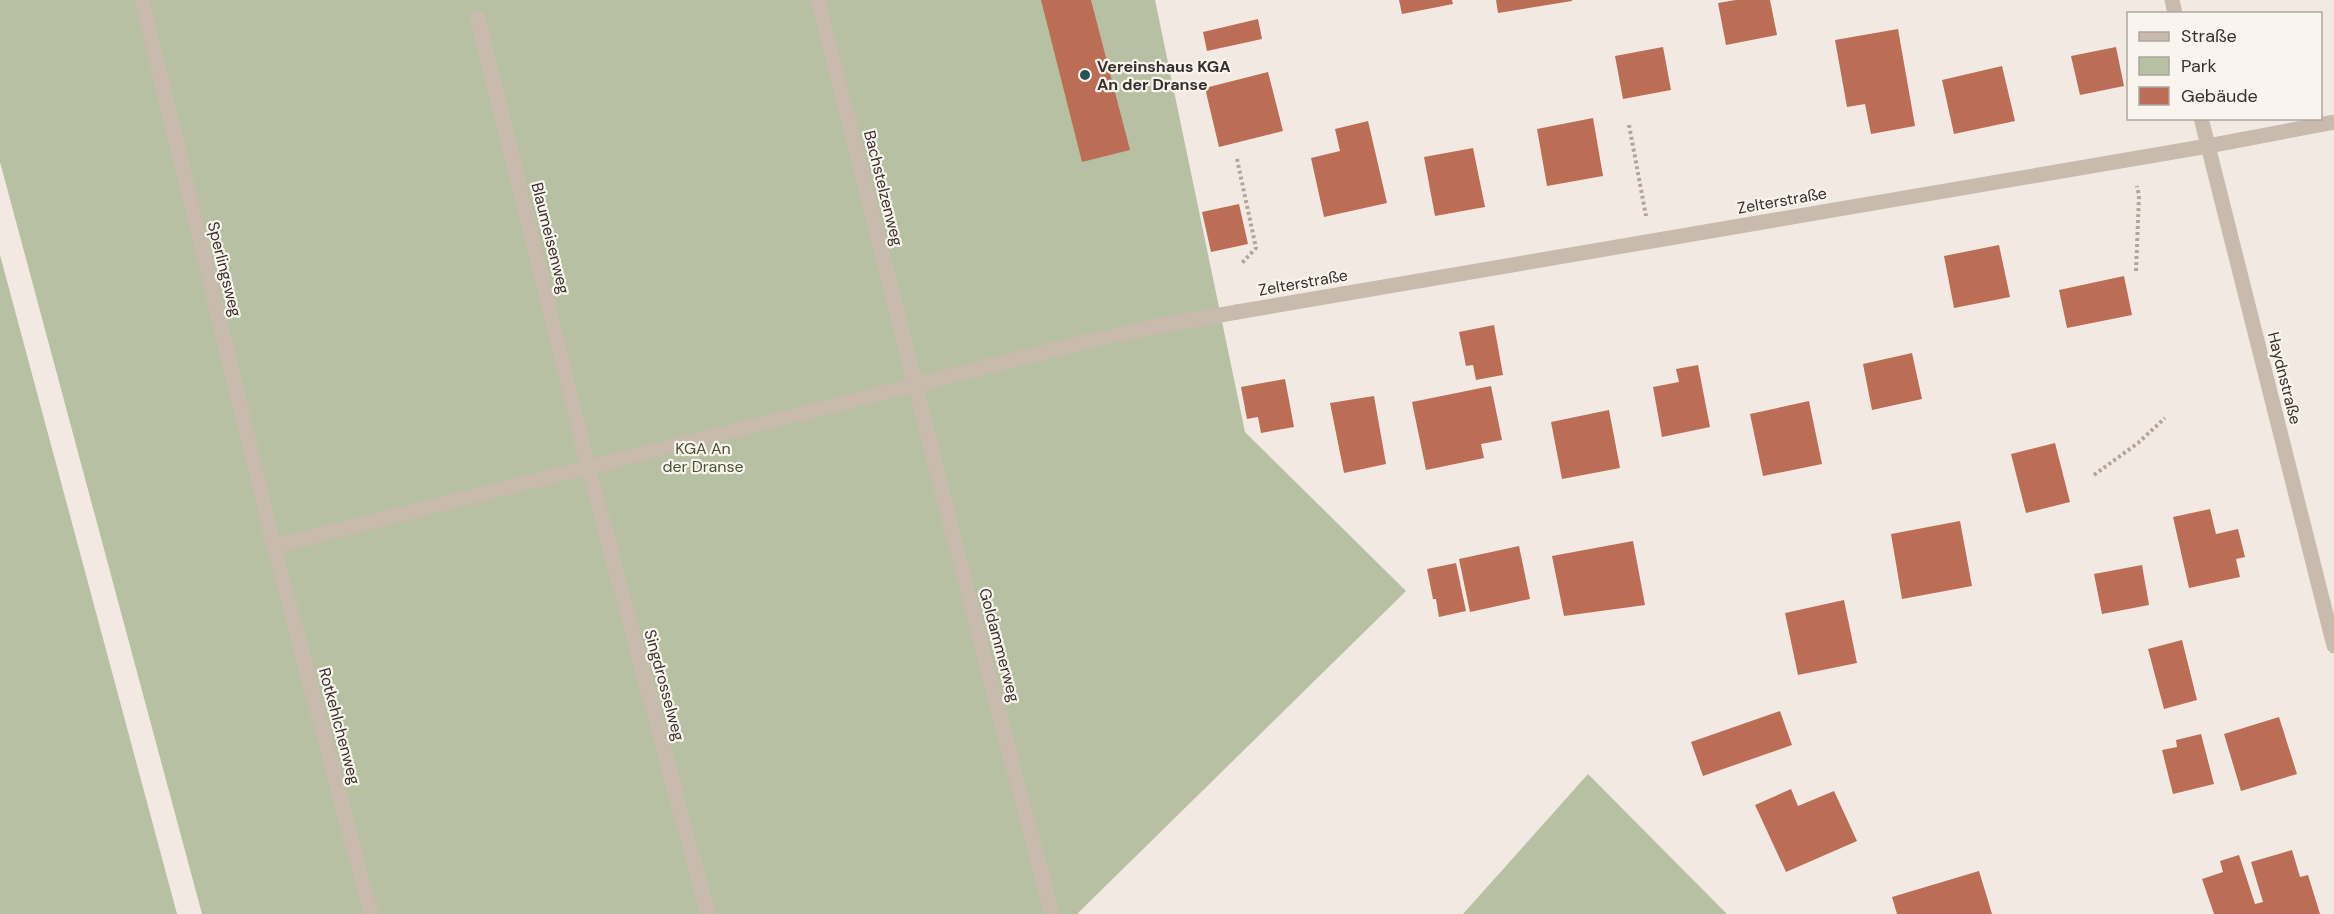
<svg xmlns="http://www.w3.org/2000/svg" width="2334" height="914" font-family="'DM Sans',sans-serif">
<rect width="100%" height="100%" fill="#f2eae2"/>
<g fill="#b7c0a3">
<path d="M 0,0 L 1155,0 L 1245,432 L 1406,591 L 1077,914 L 202,914 L 0,162 Z"/>
<path d="M 0,255 L 177,914 L 0,914 Z"/>
<path d="M 1588,774 L 1727,914 L 1463,914 Z"/>
</g>
<g fill="#bb6d56">
<path d="M 1041,0 L 1091,0 L 1130,150 L 1082,162 Z"/>
<path d="M 1399,0 L 1452,0 L 1453,4 L 1402,14 Z"/>
<path d="M 1496,0 L 1572,0 L 1572,1 L 1498,13 Z"/>
<path d="M 1736,0 L 1770,0 L 1777,35 L 1726,45 L 1718,3 Z"/>
<path d="M 1258,19 L 1262,39 L 1207,51 L 1203,32 Z"/>
<path d="M 1898,29 L 1915,126 L 1871,134 L 1865,104 L 1847,107 L 1835,40 Z"/>
<path d="M 1663,47 L 1671,90 L 1623,99 L 1615,56 Z"/>
<path d="M 2116,47 L 2124,86 L 2080,95 L 2071,56 Z"/>
<path d="M 2002,66 L 2015,121 L 1954,134 L 1942,80 Z"/>
<path d="M 1268,72 L 1283,131 L 1219,147 L 1205,88 Z"/>
<path d="M 1593,118 L 1603,176 L 1547,186 L 1537,129 Z"/>
<path d="M 1368,121 L 1387,203 L 1324,217 L 1311,158 L 1340,151 L 1335,129 Z"/>
<path d="M 1473,148 L 1485,207 L 1435,216 L 1424,157 Z"/>
<path d="M 1239,204 L 1248,244 L 1211,252 L 1202,212 Z"/>
<path d="M 1999,245 L 2010,297 L 1954,308 L 1944,256 Z"/>
<path d="M 2124,276 L 2132,315 L 2067,328 L 2059,290 Z"/>
<path d="M 1494,325 L 1503,375 L 1476,380 L 1473,365 L 1466,366 L 1459,332 Z"/>
<path d="M 1912,353 L 1922,399 L 1872,410 L 1863,364 Z"/>
<path d="M 1698,365 L 1710,427 L 1662,437 L 1653,387 L 1679,382 L 1676,369 Z"/>
<path d="M 1285,379 L 1294,427 L 1261,433 L 1258,417 L 1247,419 L 1241,387 Z"/>
<path d="M 1491,386 L 1502,440 L 1481,444 L 1484,458 L 1426,470 L 1412,402 Z"/>
<path d="M 1374,396 L 1386,464 L 1344,473 L 1330,403 Z"/>
<path d="M 1809,401 L 1822,464 L 1763,476 L 1750,414 Z"/>
<path d="M 1609,410 L 1620,468 L 1562,479 L 1551,422 Z"/>
<path d="M 2055,443 L 2070,502 L 2026,513 L 2011,454 Z"/>
<path d="M 2210,509 L 2216,534 L 2238,529 L 2245,557 L 2236,559 L 2240,577 L 2189,588 L 2173,517 Z"/>
<path d="M 1960,521 L 1972,586 L 1902,599 L 1891,534 Z"/>
<path d="M 1633,541 L 1645,605 L 1564,616 L 1552,556 Z"/>
<path d="M 1519,546 L 1530,599 L 1470,612 L 1459,559 Z"/>
<path d="M 1456,563 L 1466,611 L 1439,617 L 1436,599 L 1433,599 L 1427,569 Z"/>
<path d="M 2142,565 L 2149,605 L 2102,614 L 2094,574 Z"/>
<path d="M 1844,600 L 1857,663 L 1798,675 L 1785,613 Z"/>
<path d="M 2182,640 L 2197,700 L 2164,709 L 2148,649 Z"/>
<path d="M 1780,711 L 1792,745 L 1703,776 L 1691,742 Z"/>
<path d="M 2279,717 L 2297,774 L 2241,791 L 2224,734 Z"/>
<path d="M 2201,734 L 2214,784 L 2173,794 L 2162,750 L 2177,747 L 2176,740 Z"/>
<path d="M 1791,789 L 1798,806 L 1834,791 L 1857,841 L 1786,872 L 1755,805 Z"/>
<path d="M 2292,850 L 2300,877 L 2308,875 L 2320,914 L 2214,914 L 2202,879 L 2223,872 L 2220,861 L 2239,855 L 2255,904 L 2263,902 L 2251,862 Z"/>
<path d="M 1979,871 L 1992,914 L 1897,914 L 1892,897 Z"/>
</g>
<g fill="none" stroke-linecap="round" stroke-linejoin="round">
<g stroke="#b5a498" stroke-width="4" stroke-dasharray="3 3" stroke-linecap="butt">
<path d="M 1629,125 L 1646,216"/>
<path d="M 1237,159 L 1256,248 L 1241,264"/>
<path d="M 2136,271 L 2139,196 L 2137,186"/>
<path d="M 2094,475 L 2138,443 L 2165,418"/>
</g>
<g stroke="#c9baae" stroke-width="15">
<path d="M 142,0 L 274,546 L 371,914"/>
<path d="M 818,0 L 984,656 L 1052,914"/>
<path d="M 478,19 L 588,466 L 708,914"/>
<path d="M 274,546 L 1090,341 L 1158,326 L 1237,312"/>
</g>
<g stroke="#c9baae" stroke-width="15">
<path d="M 2172,0 L 2175,14"/>
<path d="M 2201,118 L 2334,646"/>
<path d="M 1237,312 L 2208,146 L 2334,122"/>
</g>
</g>
<circle fill="#255457" stroke="#f9f4ee" stroke-width="2" cx="1085" cy="75" r="6"/>
<g text-anchor="middle" stroke-width="4.5" stroke-linejoin="round" paint-order="stroke">
<g font-size="16" font-weight="bold" fill="#39302c" stroke="#f9f4ee" text-anchor="start">
<text x="1097" y="72">Vereinshaus KGA<tspan x="1097" dy="18">An der Dranse</tspan></text>
</g>
<g font-size="16" fill="#39302c" stroke="#f9f4ee">
<text transform="translate(884 188) rotate(76)" y="6">Bachstelzenweg</text>
<text transform="translate(1782 200) rotate(-10)" y="6">Zelterstraße</text>
<text transform="translate(551 238) rotate(76)" y="6">Blaumeisenweg</text>
<text transform="translate(225 269) rotate(76)" y="6">Sperlingsweg</text>
<text transform="translate(1303 282) rotate(-10)" y="6">Zelterstraße</text>
<text transform="translate(2285 378) rotate(76)" y="6">Haydnstraße</text>
<text transform="translate(1000 645) rotate(75)" y="6">Goldammerweg</text>
<text transform="translate(665 685) rotate(75)" y="6">Singdrosselweg</text>
<text transform="translate(340 726) rotate(75)" y="6">Rotkehlchenweg</text>
</g>
<g font-size="16" fill="#495532" stroke="#f9f4ee">
<text x="703" y="454">KGA An<tspan x="703" dy="18">der Dranse</tspan></text>
</g>
</g>
<rect x="2127" y="12" width="195" height="108" fill="#f9f4ee" stroke="#aca6a0" stroke-width="1.5"/>
<rect x="2139" y="32" width="30" height="9" fill="#c9baae" stroke="#aca6a0" stroke-width="1.5"/>
<text x="2181" y="42" font-size="18" fill="#39302c">Straße</text>
<rect x="2139" y="57" width="30" height="18" fill="#b7c0a3" stroke="#aca6a0" stroke-width="1.5"/>
<text x="2181" y="72" font-size="18" fill="#39302c">Park</text>
<rect x="2139" y="87" width="30" height="18" fill="#bb6d56" stroke="#aca6a0" stroke-width="1.5"/>
<text x="2181" y="102" font-size="18" fill="#39302c">Gebäude</text>
</svg>
